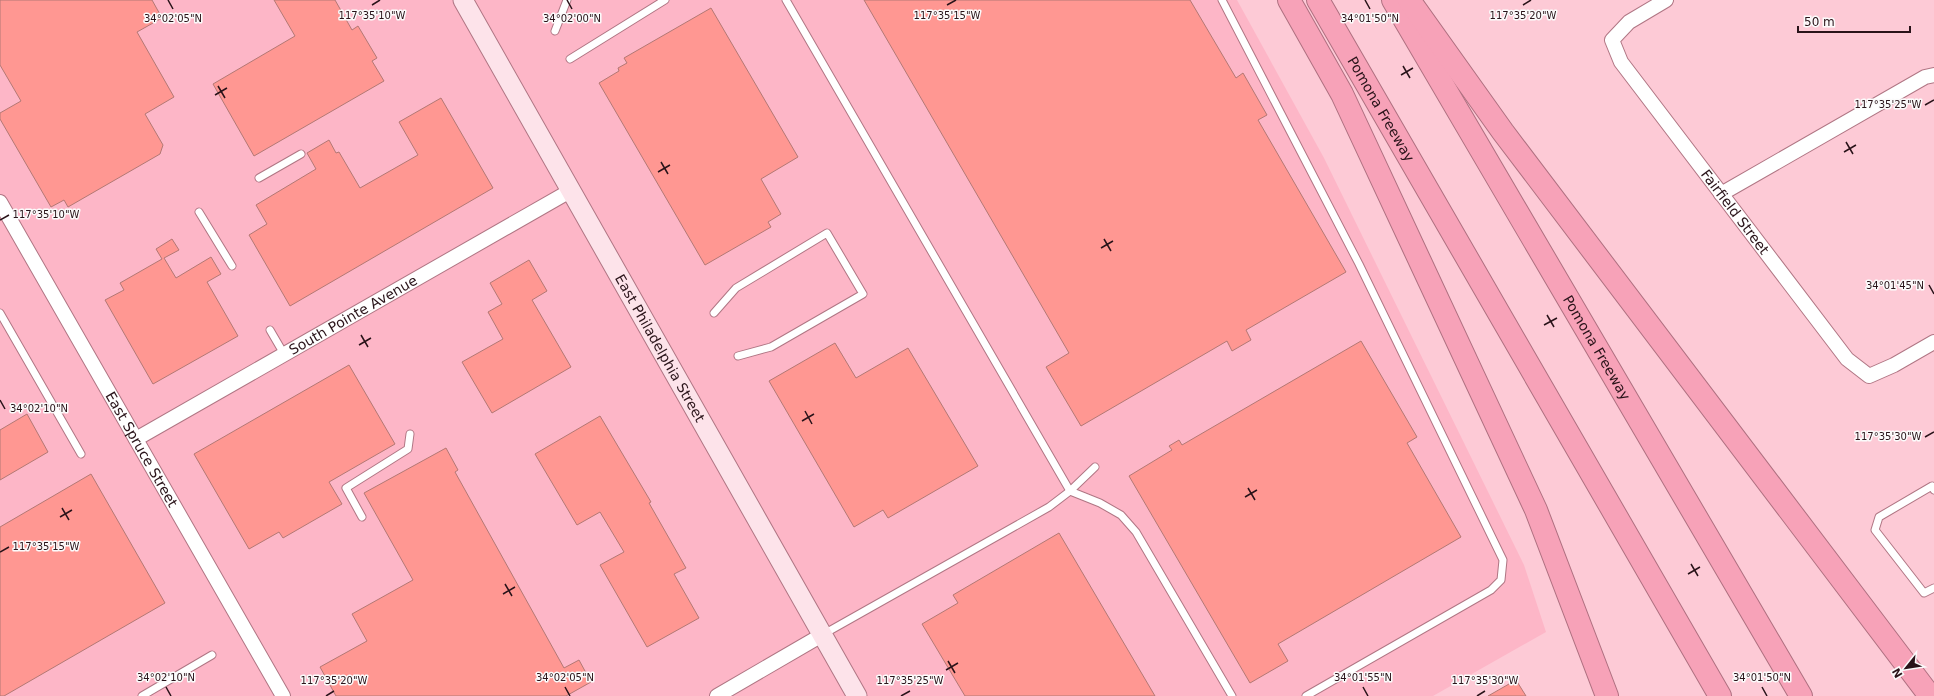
<svg xmlns="http://www.w3.org/2000/svg" width="1934" height="696" font-family="'DejaVu Sans',sans-serif">
<rect width="100%" height="100%" fill="#fdcad6"/>
<path fill="#fdb6c7" d="M 0,0 L 1237,0 L 1324,158 L 1524,565 L 1546,632 L 1433,696 L 0,696 Z"/>
<g fill="#ff9792" stroke="#b37874">
<path d="M 0,0 L 152,0 L 162,18 L 137,32 L 174,97 L 145,114 L 163,145 L 160,154 L 68,207 L 64,200 L 51,207 L 0,119 L 0,113 L 21,101 L 0,65 Z"/>
<path d="M 274,0 L 335,0 L 352,30 L 358,26 L 377,58 L 372,61 L 384,81 L 254,156 L 213,84 L 295,36 Z"/>
<path d="M 864,0 L 1190,0 L 1236,78 L 1243,73 L 1267,115 L 1258,120 L 1346,272 L 1246,330 L 1251,340 L 1232,351 L 1227,341 L 1081,426 L 1046,367 L 1069,353 Z"/>
<path d="M 711,8 L 798,157 L 761,179 L 781,214 L 768,222 L 771,227 L 705,265 L 599,83 L 619,71 L 618,68 L 627,63 L 624,58 Z"/>
<path d="M 441,98 L 493,188 L 290,306 L 249,235 L 267,224 L 256,205 L 316,169 L 307,153 L 329,140 L 336,153 L 339,152 L 360,188 L 418,155 L 399,122 Z"/>
<path d="M 172,239 L 179,250 L 164,258 L 176,278 L 211,257 L 221,274 L 207,282 L 238,336 L 153,384 L 105,300 L 124,290 L 120,283 L 162,259 L 156,249 Z"/>
<path d="M 529,260 L 547,291 L 532,300 L 571,367 L 492,413 L 462,362 L 503,339 L 488,312 L 502,304 L 490,283 Z"/>
<path d="M 1361,341 L 1417,437 L 1407,443 L 1461,537 L 1278,644 L 1288,661 L 1250,683 L 1129,476 L 1172,450 L 1169,446 L 1179,440 L 1182,445 Z"/>
<path d="M 835,343 L 856,378 L 908,348 L 978,466 L 888,518 L 883,510 L 854,527 L 769,381 Z"/>
<path d="M 349,365 L 395,444 L 329,482 L 342,504 L 283,538 L 279,532 L 249,549 L 194,454 Z"/>
<path d="M 27,414 L 48,452 L 0,480 L 0,430 Z"/>
<path d="M 600,416 L 651,502 L 649,503 L 686,568 L 674,574 L 699,618 L 647,647 L 600,565 L 624,552 L 600,512 L 577,525 L 535,454 Z"/>
<path d="M 446,448 L 458,470 L 455,472 L 564,668 L 579,660 L 591,682 L 566,696 L 336,696 L 320,667 L 367,641 L 352,614 L 413,580 L 364,493 Z"/>
<path d="M 91,474 L 165,603 L 4,696 L 0,696 L 0,527 Z"/>
<path d="M 1059,533 L 1155,696 L 965,696 L 922,624 L 958,603 L 953,595 Z"/>
<path d="M 1516,680 L 1526,696 L 1488,696 Z"/>
</g>
<g fill="none" stroke-linecap="round" stroke-linejoin="round">
<defs>
<g id="lane">
<path d="M 786,0 L 1070,491 L 1100,503 L 1121,515 L 1136,532 L 1232,696"/>
<path d="M 1222,0 L 1359,264 L 1503,560 L 1501,580 L 1491,590 L 1306,696"/>
<path d="M 555,31 L 567,0"/>
<path d="M 570,59 L 665,0"/>
<path d="M 259,178 L 301,154"/>
<path d="M 199,212 L 232,266"/>
<path d="M 0,313 L 81,454"/>
<path d="M 714,313 L 736,288 L 827,233 L 863,294 L 771,347 L 738,356"/>
<path d="M 270,330 L 284,354"/>
<path d="M 1934,490 L 1932,486 L 1879,517 L 1875,530 L 1924,593 L 1934,588"/>
<path d="M 362,517 L 346,488 L 408,449 L 410,434"/>
<path d="M 822,635 L 1049,507 L 1070,491 L 1095,467"/>
<path d="M 142,696 L 212,655"/>
</g>
<g id="street">
<path id="s1" d="M 1666,0 L 1629,22 L 1612,40 L 1621,62 L 1847,359 L 1869,376 L 1894,365 L 1934,342"/>
<path d="M 1721,194 L 1925,77 L 1934,75"/>
<path id="s2" d="M 0,202 L 283,696"/>
<path id="s3" d="M 136,439 L 570,191"/>
<path d="M 717,696 L 822,635"/>
</g>
<g id="secondary">
<path id="s4" d="M 463,0 L 857,696"/>
</g>
<g id="highway">
<path d="M 1289,0 L 1342,94 L 1536,510 L 1607,696"/>
<path id="s5" d="M 1318,0 L 1720,696"/>
<path id="s6" d="M 1393,0 L 1801,696"/>
<path d="M 1409,0 L 1503,132 L 1930,696"/>
</g>
</defs>
<use href="#lane" stroke="#b07684" stroke-width="9"/>
<use href="#street" stroke="#b07684" stroke-width="16"/>
<use href="#secondary" stroke="#b07684" stroke-width="21"/>
<use href="#highway" stroke="#af7080" stroke-width="24"/>
<use href="#lane" stroke="#fff" stroke-width="7"/>
<use href="#street" stroke="#fff" stroke-width="14"/>
<use href="#secondary" stroke="#fde3ea" stroke-width="19"/>
<use href="#highway" stroke="#f7a2b8" stroke-width="22"/>
</g>
<path fill="none" stroke="#291319" stroke-width="1.5" d="M 168,0 L 173,9M 567,0 L 572,9M 1365,0 L 1370,9M 372,5 L 380,0M 947,5 L 956,0M 1523,5 L 1531,0M 1403,66 L 1410,78M 1401,75 L 1413,68M 218,86 L 225,98M 215,95 L 227,88M 1925,105 L 1934,100M 1846,142 L 1853,154M 1844,152 L 1856,145M 661,162 L 668,174M 658,172 L 670,165M 0,220 L 9,215M 1104,239 L 1111,251M 1101,248 L 1113,241M 1929,285 L 1934,294M 1547,315 L 1554,327M 1544,325 L 1557,318M 361,335 L 368,347M 359,345 L 371,338M 0,400 L 5,409M 805,411 L 812,424M 802,421 L 814,414M 1925,437 L 1934,432M 1248,488 L 1255,500M 1245,497 L 1257,490M 62,508 L 69,520M 60,517 L 72,510M 0,552 L 9,547M 1691,564 L 1698,576M 1688,574 L 1700,567M 505,584 L 512,596M 503,594 L 515,587M 948,661 L 955,673M 946,670 L 958,663M 166,687 L 171,696M 565,687 L 570,696M 1363,687 L 1368,696M 1762,687 L 1767,696M 326,696 L 334,691M 901,696 L 910,691M 1477,696 L 1485,691"/>
<g text-anchor="middle" stroke-width="3" stroke-linejoin="round" paint-order="stroke">
<g font-size="14" fill="#291319" stroke="#fbfbfb">
<text dy="5" stroke="none"><textPath href="#s5" startOffset="126">Pomona Freeway</textPath></text>
<text dy="5" stroke="none"><textPath href="#s1" startOffset="280">Fairfield Street</textPath></text>
<text dy="5" stroke="none"><textPath href="#s3" startOffset="250">South Pointe Avenue</textPath></text>
<text dy="5" stroke="none"><textPath href="#s4" startOffset="400">East Philadelphia Street</textPath></text>
<text dy="5" stroke="none"><textPath href="#s6" startOffset="403">Pomona Freeway</textPath></text>
<text dy="5" stroke="none"><textPath href="#s2" startOffset="285">East Spruce Street</textPath></text>
</g>
</g>
<g font-size="10" text-anchor="middle" fill="#291319" stroke="#fbfbfb" stroke-width="3" stroke-linejoin="round" paint-order="stroke">
<text x="372" y="19">117°35'10"W</text>
<text x="947" y="19">117°35'15"W</text>
<text x="1523" y="19">117°35'20"W</text>
<text x="572" y="22">34°02'00"N</text>
<text x="1370" y="22">34°01'50"N</text>
<text x="173" y="22">34°02'05"N</text>
<text x="1888" y="108">117°35'25"W</text>
<text x="46" y="218">117°35'10"W</text>
<text x="1895" y="289">34°01'45"N</text>
<text x="39" y="412">34°02'10"N</text>
<text x="1888" y="440">117°35'30"W</text>
<text x="46" y="550">117°35'15"W</text>
<text x="166" y="681">34°02'10"N</text>
<text x="565" y="681">34°02'05"N</text>
<text x="1363" y="681">34°01'55"N</text>
<text x="1762" y="681">34°01'50"N</text>
<text x="334" y="684">117°35'20"W</text>
<text x="910" y="684">117°35'25"W</text>
<text x="1485" y="684">117°35'30"W</text>
</g>
<g transform="translate(1906 668) rotate(240)" stroke="#fbfbfb" stroke-width="3" paint-order="stroke">
<path d="M0-3L7 15L0 10L-7 15Z" fill="#291319"/>
<text y="-6" font-size="11" font-weight="bold" text-anchor="middle" fill="#291319">N</text>
</g>
<path d="M1798 26v6h112v-6" fill="none" stroke="#291319" stroke-width="2"/>
<text x="1804" y="26" font-size="12" fill="#291319" stroke="#fbfbfb" stroke-width="3" paint-order="stroke">50 m</text>
</svg>
